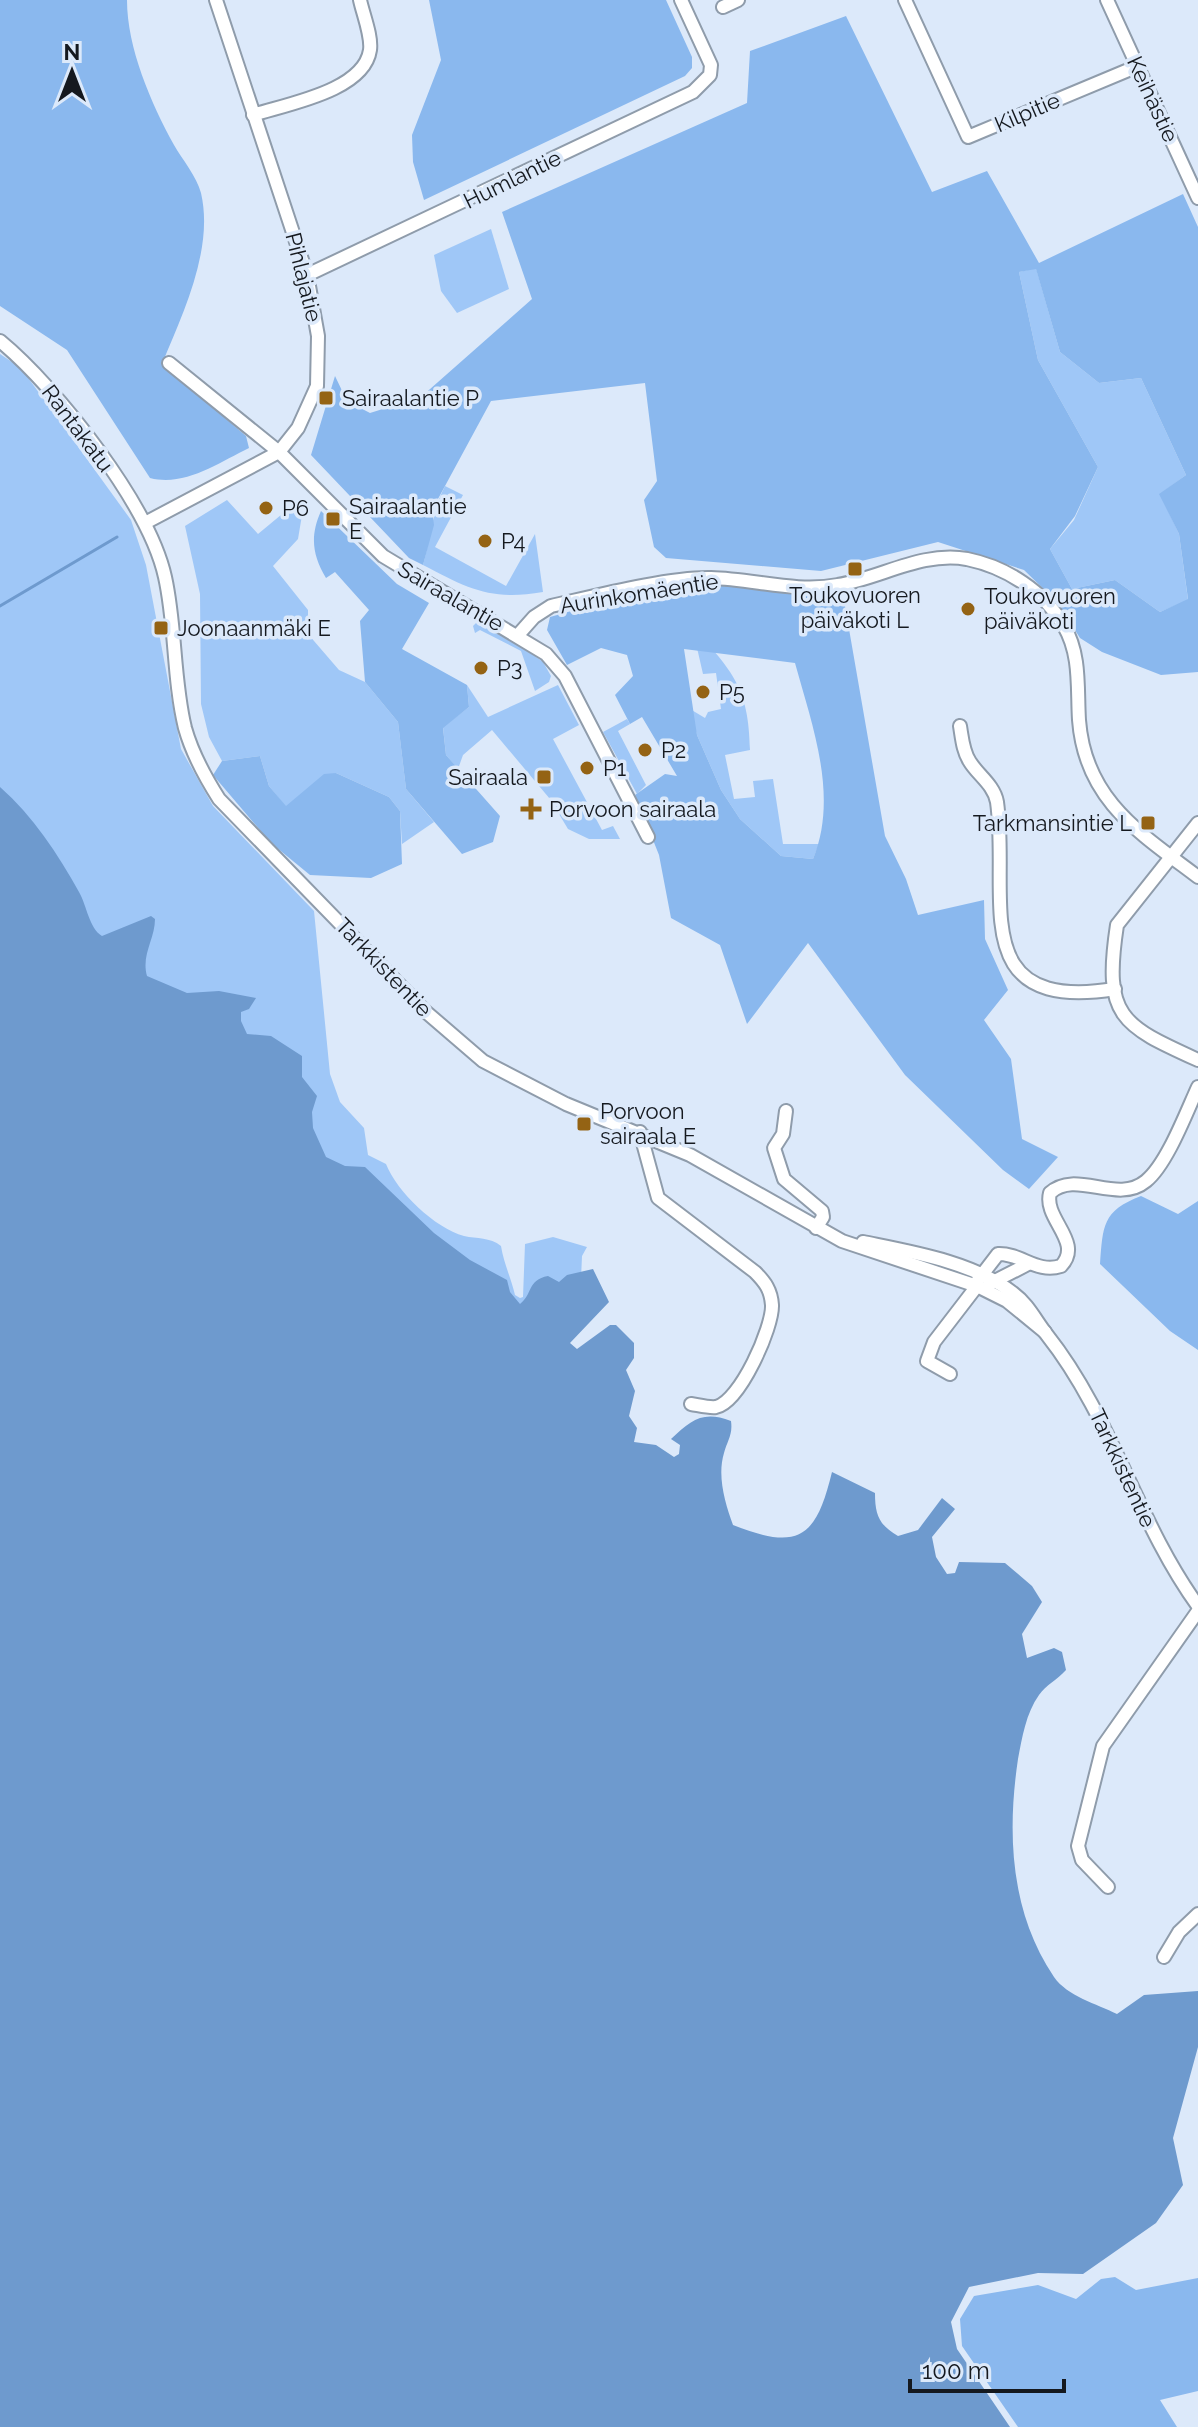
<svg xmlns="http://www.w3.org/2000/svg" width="1198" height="2427" font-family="Raleway,sans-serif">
<rect width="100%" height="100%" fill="#dce9fa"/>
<g fill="#9fc7f7">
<path d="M 491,229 L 509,289 L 457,313 L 441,291 L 434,255 Z"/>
<path d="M 1036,268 L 1060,352 L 1099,383 L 1141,378 L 1186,475 L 1160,494 L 1179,534 L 1188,600 L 1160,612 L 1115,580 L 1072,589 L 1050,549 L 1074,520 L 1098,467 L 1038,360 L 1019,272 Z"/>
<path d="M 0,354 L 21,368 L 131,520 L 146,565 L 181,749 L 213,806 L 314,911 L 330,1074 L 340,1102 L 364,1128 L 368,1155 L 386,1164 C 397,1192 435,1228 464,1236 C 477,1239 490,1237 501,1246 C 504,1264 511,1278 515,1295 L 520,1298 L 523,1297 L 525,1244 L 553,1237 L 587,1247 L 582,1256 L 581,1279 L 0,2151 Z"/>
<path d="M 445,486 L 463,495 L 435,547 L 506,586 L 535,534 L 543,592 C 491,601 469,589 423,565 C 431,537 432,511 445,486 Z"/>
<path d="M 227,500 L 258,534 L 293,505 L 302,515 L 298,539 L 273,566 L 308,610 L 308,634 L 339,670 L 365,682 L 398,722 L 406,789 L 434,822 L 402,844 L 400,811 L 389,797 L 336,773 L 286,807 L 269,786 L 260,756 L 222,761 L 209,737 L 201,704 L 200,594 L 185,526 Z"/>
<path d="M 477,622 L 532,654 L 543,662 L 551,676 L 549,682 L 535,691 L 521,651 L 480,630 L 475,633 L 473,626 Z"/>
<path d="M 692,626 C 732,671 749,687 750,750 L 725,755 L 734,799 L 755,797 L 753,781 L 773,779 L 783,844 L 819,844 L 813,859 L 781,856 L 740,819 L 721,790 L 697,735 L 690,709 L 705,718 L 708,712 L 721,709 L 716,673 L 703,674 Z"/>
<path d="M 467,685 L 488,717 L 558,685 L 579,725 L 553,739 L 602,830 L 613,826 L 620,839 L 589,839 L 568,829 L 550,799 L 492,730 L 463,755 L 458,769 L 446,755 L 443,727 L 469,707 Z"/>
<path d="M 627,719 L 630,724 L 618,731 L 646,785 L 637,794 L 603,732 Z"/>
</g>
<g fill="#8ab8ee" fill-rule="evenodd">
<path d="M 0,0 L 127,0 C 127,48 151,103 174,145 C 182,159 197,177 201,193 C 214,249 183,313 162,364 L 246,436 L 249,448 C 218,463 185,487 150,478 L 67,350 L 0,306 Z"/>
<path d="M 429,0 L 666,0 L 692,57 L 692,68 L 685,76 L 424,200 L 413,162 L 412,135 L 441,60 Z"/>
<path d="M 846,16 L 932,192 L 987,171 L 1039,263 L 1183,194 L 1198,227 L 1198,672 L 1161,675 L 1102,652 L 1080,638 L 1058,603 L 1024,570 L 938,542 L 821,571 L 666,558 L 654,547 L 644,500 L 657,481 L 645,383 L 491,401 L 432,510 L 434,525 L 423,565 L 409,558 L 311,455 L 335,376 L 347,401 L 370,413 L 421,397 L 532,299 L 502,212 L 747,103 L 750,51 ZM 1036,269 L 1060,352 L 1099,383 L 1141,378 L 1186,475 L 1159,494 L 1179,534 L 1188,599 L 1160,612 L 1115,580 L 1072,589 L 1050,549 L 1075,516 L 1098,467 L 1038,360 L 1019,272 Z"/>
<path d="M 321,511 L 397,584 L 429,603 L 402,649 L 467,685 L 469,707 L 443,728 L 446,755 L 500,816 L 493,842 L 462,854 L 406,789 L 398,722 L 365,682 L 360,621 L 369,610 L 335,572 L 326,578 C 312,554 310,536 321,511 Z"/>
<path d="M 713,583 L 829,598 L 845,606 L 885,836 L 906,879 L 918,915 L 984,900 L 985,939 L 1008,990 L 984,1020 L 1011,1059 L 1022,1139 L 1058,1157 L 1029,1189 L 1003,1170 L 905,1075 L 808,943 L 747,1024 L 720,945 L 671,918 L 659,855 L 635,795 L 665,774 L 677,776 L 642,717 L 630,724 L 615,695 L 633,676 L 627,655 L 601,648 L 567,665 L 547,630 L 550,617 L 614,599 ZM 684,649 L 795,663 C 812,725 839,796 813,859 L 781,856 L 740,819 L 721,790 L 697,735 Z"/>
<path d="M 260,756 L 269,786 L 286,806 L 324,774 L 336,773 L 389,797 L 400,811 L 402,864 L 371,878 L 310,875 L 271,843 L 213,775 L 222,761 Z"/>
<path d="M 1141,1196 L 1178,1214 L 1198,1201 L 1198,1350 L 1170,1331 L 1100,1264 C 1103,1226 1102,1211 1141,1196 Z"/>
<path d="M 1115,2277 L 1136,2290 L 1198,2278 L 1198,2391 L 1160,2400 L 1177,2427 L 1018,2427 L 962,2346 L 960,2319 L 974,2296 L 1038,2285 L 1076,2299 L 1101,2279 Z"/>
</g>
<path fill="#6e9ace" d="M 0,787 C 33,816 58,854 79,892 C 87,906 89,928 102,936 L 151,916 L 155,919 C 155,939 141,955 147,976 L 187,993 L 219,991 L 256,998 L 249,1009 L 241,1012 L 241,1021 L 247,1034 L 271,1036 L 302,1056 L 302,1077 L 317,1096 L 312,1112 L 313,1128 L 326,1157 L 345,1166 L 365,1167 L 434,1233 L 470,1260 L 507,1280 L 510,1292 L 520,1304 C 533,1294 527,1280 548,1276 L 559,1282 L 567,1275 L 593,1269 L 609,1302 L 570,1343 L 577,1349 L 610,1325 L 616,1325 L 634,1343 L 634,1358 L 626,1370 L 635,1391 L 629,1416 L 637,1428 L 634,1442 L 656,1445 L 674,1457 L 679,1454 L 680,1445 L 671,1439 C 691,1420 703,1410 731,1421 C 733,1435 727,1441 724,1453 C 717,1476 725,1503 733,1525 C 799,1551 816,1538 832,1472 L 875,1493 C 875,1515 879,1525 898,1536 L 918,1530 L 942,1498 L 955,1509 L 932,1537 L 936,1557 L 947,1574 L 955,1573 L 959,1562 L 1005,1563 L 1032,1586 L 1042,1602 L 1022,1634 L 1027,1658 L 1054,1648 L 1062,1652 L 1066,1670 C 1057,1680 1046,1685 1039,1695 C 1026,1713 1022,1738 1018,1759 C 1007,1833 1010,1912 1054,1977 C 1067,1996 1097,2004 1117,2014 L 1144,1995 L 1198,1991 L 1198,2047 L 1173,2138 L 1183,2185 L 1156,2223 L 1083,2274 L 1038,2273 L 969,2287 L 951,2322 L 957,2349 L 1010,2427 L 0,2427 Z"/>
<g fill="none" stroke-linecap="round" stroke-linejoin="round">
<path stroke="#6e9ace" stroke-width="3" d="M 0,606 L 117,537"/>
<defs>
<g id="minor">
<path d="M 905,0 L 968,137 L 1138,66"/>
<path d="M 1107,0 L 1198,198"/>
<path d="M 723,7 L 738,0"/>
<path d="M 253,115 C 287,104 364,91 370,50 C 372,36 363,14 360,0"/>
<path d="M 307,275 L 693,92 L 710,75 L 711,65 L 681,0"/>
<path d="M 0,341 C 57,388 149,505 165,577 C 176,626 173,679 185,728 C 192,753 205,777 219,799 L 426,1012 L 483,1061 L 566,1104 L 690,1155 L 842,1241 L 977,1286 L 1007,1301 L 1045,1332"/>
<path d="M 169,363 L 279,452 L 383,556 L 546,654 L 565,676 L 648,837"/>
<path d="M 145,523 L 279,452 L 298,428 L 317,386 L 318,336 L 307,275 L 216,0"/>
<path d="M 518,635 L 534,617 L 551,606 C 595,596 669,577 711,578 C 754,579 796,593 838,585 C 881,578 922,551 967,559 C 1006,567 1044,591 1064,626 C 1081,655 1077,688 1079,720 C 1085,800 1140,833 1198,877"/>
<path d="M 960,726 C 962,738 963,752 970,762 C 978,775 994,785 997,802 C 1010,897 964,1013 1115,989"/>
<path d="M 1198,823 L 1117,925 C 1103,1017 1121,1025 1198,1060"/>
<path d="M 786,1111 L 783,1134 L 774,1148 L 784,1179 L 822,1211 L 823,1217 L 816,1228"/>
<path d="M 640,1132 L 658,1198 L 755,1272 C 765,1282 771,1290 772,1305 C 773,1327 740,1402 716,1407 C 709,1408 698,1405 691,1404"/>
<path d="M 863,1242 C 912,1252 973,1262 1013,1293 C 1028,1304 1036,1321 1047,1335 C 1112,1417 1137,1522 1198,1606"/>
<path d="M 978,1280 L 998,1254 C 1021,1253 1037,1274 1061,1266 C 1084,1242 1043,1219 1050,1193 C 1076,1169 1117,1205 1146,1181 C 1167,1164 1186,1113 1198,1087"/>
<path d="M 989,1284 L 1028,1264"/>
<path d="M 950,1374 L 927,1361 L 934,1342 L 977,1286"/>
<path d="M 1108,1887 L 1082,1860 L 1078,1846 L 1103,1746 L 1198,1611"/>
<path d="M 1164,1957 L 1179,1932 L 1198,1914"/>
</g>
</defs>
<use href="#minor" stroke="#8f9cab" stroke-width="16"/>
<use href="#minor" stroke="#fff" stroke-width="12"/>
</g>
<g fill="#946314" stroke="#dce9fa" stroke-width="3">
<rect x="318" y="390" width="16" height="16" rx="4"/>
<circle cx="266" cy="508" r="8"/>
<rect x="325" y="511" width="16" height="16" rx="4"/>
<circle cx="485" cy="541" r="8"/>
<rect x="847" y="561" width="16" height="16" rx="4"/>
<circle cx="968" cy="609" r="8"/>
<rect x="153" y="620" width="16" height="16" rx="4"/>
<circle cx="481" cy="668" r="8"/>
<circle cx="703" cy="692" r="8"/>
<circle cx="645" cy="750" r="8"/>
<circle cx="587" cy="768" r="8"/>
<rect x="536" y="769" width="16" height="16" rx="4"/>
<path d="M527 797h8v8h8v8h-8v8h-8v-8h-8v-8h8z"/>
<rect x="1140" y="815" width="16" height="16" rx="4"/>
<rect x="576" y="1116" width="16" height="16" rx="4"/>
</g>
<g text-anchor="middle" stroke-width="7" stroke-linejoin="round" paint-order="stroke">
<g font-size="22" fill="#15191f" stroke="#dce9fa">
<text transform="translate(1153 99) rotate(65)" y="8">Keihästie</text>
<text transform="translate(1027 112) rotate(-23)" y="8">Kilpitie</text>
<text transform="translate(512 179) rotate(-26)" y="8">Humlantie</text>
<text transform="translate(304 277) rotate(76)" y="8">Pihlajatie</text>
<text transform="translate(78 428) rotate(53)" y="8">Rantakatu</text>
<text transform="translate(639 593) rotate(-9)" y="8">Aurinkomäentie</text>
<text transform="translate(451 596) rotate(30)" y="8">Sairaalantie</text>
<text transform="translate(384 967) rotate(46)" y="8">Tarkkistentie</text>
<text transform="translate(1123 1468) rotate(65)" y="8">Tarkkistentie</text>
</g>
<g font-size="22" fill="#15191f" stroke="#dce9fa" text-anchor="start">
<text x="342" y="406">Sairaalantie P</text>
<text x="349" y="514">Sairaalantie<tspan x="349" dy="25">E</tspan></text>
<text x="282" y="516">P6</text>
<text x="501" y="549">P4</text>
<text x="855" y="603" text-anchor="middle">Toukovuoren<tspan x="855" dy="25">päiväkoti L</tspan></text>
<text x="984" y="604">Toukovuoren<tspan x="984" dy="25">päiväkoti</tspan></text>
<text x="177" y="636">Joonaanmäki E</text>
<text x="497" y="676">P3</text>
<text x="719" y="700">P5</text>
<text x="661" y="758">P2</text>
<text x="603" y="776">P1</text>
<text x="528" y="785" text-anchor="end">Sairaala</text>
<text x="549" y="817">Porvoon sairaala</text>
<text x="1132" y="831" text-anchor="end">Tarkmansintie L</text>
<text x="600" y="1119">Porvoon<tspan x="600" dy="25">sairaala E</tspan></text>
</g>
</g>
<g transform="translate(72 72)" stroke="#dce9fa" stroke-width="6" paint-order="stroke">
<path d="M0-6L14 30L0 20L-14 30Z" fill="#15191f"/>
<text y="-12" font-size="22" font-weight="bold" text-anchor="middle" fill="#15191f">N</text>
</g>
<path d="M910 2379v12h154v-12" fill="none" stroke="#15191f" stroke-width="4"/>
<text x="922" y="2379" font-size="24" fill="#15191f" stroke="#dce9fa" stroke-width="6" paint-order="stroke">100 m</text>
</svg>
